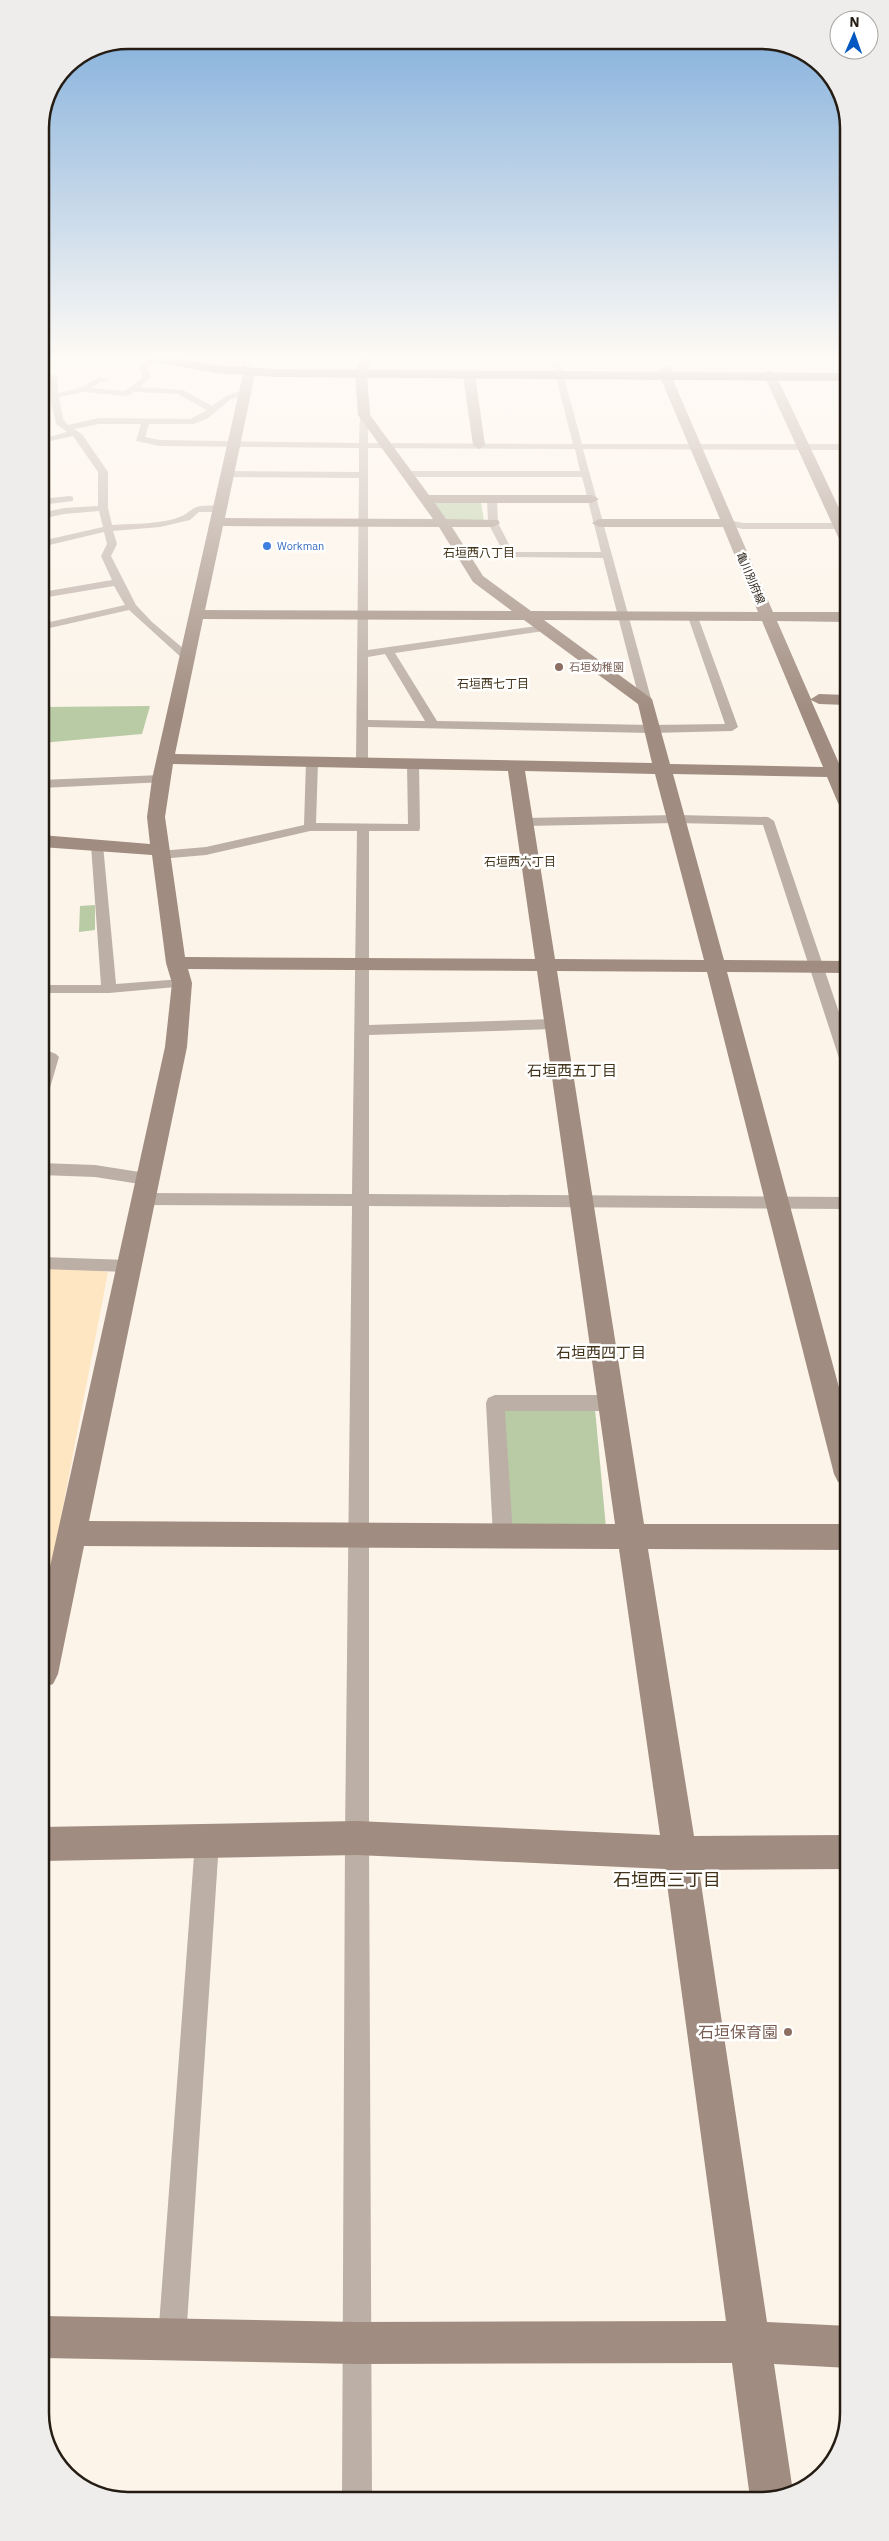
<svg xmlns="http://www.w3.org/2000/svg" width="889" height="2541" font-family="'IBM Plex Sans','Noto Sans JP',sans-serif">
<rect width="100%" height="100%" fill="#fcf4e9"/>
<path fill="#fee6c2" d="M 42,1266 L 67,1266 L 108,1272 L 42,1616 Z"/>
<g fill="#b8cba4">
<path d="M 432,500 L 481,502 L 484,521 L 445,521 Z"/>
<path d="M 150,706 L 142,734 L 41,743 L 41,707 Z"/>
<path d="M 95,905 L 95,930 L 79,932 L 80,906 Z"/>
<path d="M 595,1409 L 606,1528 L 507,1528 L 501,1410 Z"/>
</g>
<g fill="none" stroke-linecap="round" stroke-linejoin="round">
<g fill="#bcafa6" fill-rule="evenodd">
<path d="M 148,358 L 156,358 L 147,369 L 151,377 L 140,387 L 183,390 L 212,406 C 222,399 236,387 248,395 L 231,399 L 208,418 L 194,424 L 149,424 L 145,437 L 160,440 L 359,443 L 360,415 L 364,412 L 368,415 L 368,443 L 573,444 L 551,358 L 559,358 L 582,444 L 847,444 L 847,450 L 583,449 L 652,702 L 646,705 L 640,702 L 603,558 L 506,557 L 488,523 L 487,499 L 492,496 L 497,499 L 498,523 L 513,552 L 601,552 L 582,477 L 407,477 L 402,474 L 407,471 L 580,471 L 575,449 L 368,448 L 368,650 L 544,625 L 549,628 L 544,631 L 395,653 L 437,721 L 651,725 L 725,724 L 688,617 L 693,614 L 698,617 L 738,727 L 732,731 L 651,733 L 368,727 L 368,763 L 362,767 L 356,763 L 359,478 L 226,477 L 221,474 L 226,471 L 359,472 L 359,448 L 160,446 L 136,441 L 141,424 L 99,424 L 74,429 L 82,434 L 108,472 L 108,508 L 112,525 C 134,523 161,525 182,516 C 189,513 192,507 201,506 C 208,505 219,505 224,509 L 219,512 L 199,512 L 190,520 L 160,527 L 113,531 L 117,544 L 111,556 L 136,605 L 152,622 L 191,655 L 191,659 L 183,659 L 129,610 L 41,630 L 41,624 L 125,605 L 114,586 L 48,597 L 43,594 L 48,591 L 112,580 L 101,556 L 107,544 L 104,532 L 41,547 L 41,541 L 103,527 L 99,511 L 64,514 L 41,519 L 41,513 L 64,508 L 98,506 L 98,472 L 73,436 L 41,443 L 41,439 L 67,432 L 56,424 L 51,402 L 50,379 L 40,375 L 40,370 L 57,376 L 58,393 L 80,388 L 99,377 L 110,380 L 101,382 L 91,388 L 125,391 L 143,377 L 139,369 ZM 83,392 L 127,396 L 135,392 L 178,394 L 207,410 L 190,419 L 99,418 L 68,425 L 63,419 L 59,397 ZM 385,654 L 425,721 L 368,720 L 368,657 Z"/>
<path d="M 243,358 L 251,358 L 248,370 L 241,368 Z"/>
<path d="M 700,358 L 802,358 L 798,360 L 704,360 Z"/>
<path d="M 70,496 L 73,497 L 73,501 L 41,505 L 41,499 Z"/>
<path d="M 728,520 L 743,523 L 847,523 L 847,529 L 743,529 L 725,525 L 725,521 Z"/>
<path d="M 312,758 L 318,762 L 316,823 L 408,824 L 407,764 L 413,760 L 419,764 L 420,828 L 419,831 L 369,831 L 369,1025 L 554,1019 L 561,1024 L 554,1029 L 369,1035 L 369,1194 L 847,1197 L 847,1209 L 369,1206 L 369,1838 L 372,2500 L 342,2500 L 345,1838 L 352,1206 L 142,1205 L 136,1203 L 134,1199 L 136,1195 L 142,1193 L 352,1194 L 357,831 L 310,831 L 206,855 L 160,859 L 153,855 L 160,851 L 206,847 L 304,825 L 306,762 Z"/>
<path d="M 161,775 L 165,776 L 167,779 L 165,782 L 41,788 L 41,780 Z"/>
<path d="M 677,815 L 768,817 L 774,821 L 847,1036 L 847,1063 L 842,1061 L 839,1058 L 763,825 L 677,823 L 525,826 L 519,822 L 525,818 Z"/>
<path d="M 97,841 L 103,845 L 116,984 L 182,979 L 187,980 L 189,983 L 187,986 L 109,993 L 41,993 L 41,985 L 101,985 L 91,845 Z"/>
<path d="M 41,1048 L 56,1054 L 59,1057 L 49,1091 L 41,1096 Z"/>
<path d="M 41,1163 L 95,1165 L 146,1173 L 152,1175 L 154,1179 L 152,1183 L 146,1185 L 95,1177 L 41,1175 Z"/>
<path d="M 42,1257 L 127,1260 L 133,1261 L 136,1266 L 133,1271 L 127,1272 L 42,1269 Z"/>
<path d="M 495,1395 L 611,1395 L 618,1398 L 620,1403 L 618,1408 L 611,1411 L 505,1411 L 513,1536 L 510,1542 L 503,1545 L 496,1542 L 493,1536 L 486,1403 L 488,1398 Z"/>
<path d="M 207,1830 L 215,1834 L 219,1842 L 186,2339 L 182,2349 L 172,2353 L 162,2349 L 158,2339 L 195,1842 L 199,1834 Z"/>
</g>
<g fill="#a08c80" fill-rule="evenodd">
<path d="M 359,358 L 371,358 L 367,374 L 370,415 L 429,495 L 592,495 L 599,499 L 592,503 L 435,503 L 446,519 L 498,520 L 500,523 L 493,527 L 452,527 L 483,576 L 531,611 L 758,612 L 723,527 L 599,527 L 592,523 L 599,519 L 720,519 L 658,372 L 668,365 L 674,368 L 670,373 L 773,612 L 847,612 L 847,622 L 777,621 L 811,699 L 819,694 L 847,695 L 847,705 L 819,704 L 811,700 L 841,768 L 847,770 L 847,808 L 841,807 L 838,803 L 827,777 L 673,774 L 724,960 L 847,961 L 847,973 L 727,972 L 848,1421 L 848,1486 L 838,1482 L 834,1474 L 707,972 L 557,971 L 644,1524 L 848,1524 L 848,1550 L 648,1549 L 694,1836 L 848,1835 L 848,1869 L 699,1870 L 767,2322 L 849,2326 L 849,2368 L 774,2364 L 793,2492 L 784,2498 L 750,2498 L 732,2363 L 357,2364 L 43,2358 L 43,2316 L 357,2322 L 726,2321 L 665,1869 L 357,1855 L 42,1861 L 42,1827 L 357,1821 L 660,1835 L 619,1549 L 84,1546 L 58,1674 L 53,1684 L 42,1688 L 42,1603 L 165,1047 L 172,983 L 166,963 L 152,855 L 41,847 L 41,835 L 150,844 L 147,817 L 152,779 L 243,374 L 239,368 L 241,366 L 249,366 L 255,374 L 225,518 L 433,519 L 358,415 L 355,374 ZM 223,526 L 439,527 L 473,582 L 512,611 L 205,610 ZM 203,619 L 524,620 L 638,704 L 652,763 L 175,754 ZM 544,620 L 762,621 L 823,767 L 670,764 L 652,699 ZM 173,764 L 508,771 L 535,959 L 185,957 L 165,817 ZM 525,771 L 655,774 L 704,960 L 555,959 ZM 188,969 L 537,971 L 615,1524 L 89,1521 L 187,1047 L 192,983 Z"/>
<path d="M 769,370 L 775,373 L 847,525 L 847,545 L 840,541 L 763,373 Z"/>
<path d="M 469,372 L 475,375 L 485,445 L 479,449 L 473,445 L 463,375 Z"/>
</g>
<path fill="#795e4e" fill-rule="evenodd" d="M 148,358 L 176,358 L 215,365 L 276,369 L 846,373 L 846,381 L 276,377 L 215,373 L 154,362 Z"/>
</g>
<linearGradient id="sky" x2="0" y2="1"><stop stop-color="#7cabda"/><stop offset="0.5" stop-color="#fefaf5"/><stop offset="1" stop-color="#fefaf5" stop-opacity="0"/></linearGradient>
<rect width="889" height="714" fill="url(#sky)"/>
<circle fill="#3f7fe0" stroke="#fff" stroke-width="2" cx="267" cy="546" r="5"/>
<g fill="#8d6e63" stroke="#fff" stroke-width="2">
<circle cx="559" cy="667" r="5"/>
<circle cx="788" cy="2032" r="5"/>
</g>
<g text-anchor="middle" stroke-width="5" stroke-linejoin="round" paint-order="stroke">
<g font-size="11" fill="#366cbe" stroke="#fff" text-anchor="start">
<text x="277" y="550">Workman</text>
</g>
<g font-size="11" fill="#251d13" stroke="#fff">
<text transform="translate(751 578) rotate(67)" y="4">亀川別府線</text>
</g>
<g font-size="11" fill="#785e54" stroke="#fff" text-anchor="start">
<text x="569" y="671">石垣幼稚園</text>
</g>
<g font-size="12" fill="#42331b" stroke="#fff">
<text x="479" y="557">石垣西八丁目</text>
<text x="493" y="688">石垣西七丁目</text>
<text x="520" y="866">石垣西六丁目</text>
</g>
<g font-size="15" fill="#42331b" stroke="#fff">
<text x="572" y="1076">石垣西五丁目</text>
<text x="601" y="1358">石垣西四丁目</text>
</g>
<g font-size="16" fill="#785e54" stroke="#fff" text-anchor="end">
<text x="778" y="2038">石垣保育園</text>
</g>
<g font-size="18" fill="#42331b" stroke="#fff">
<text x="667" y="1886">石垣西三丁目</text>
</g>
</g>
<path d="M0 0H889V2541H0ZM128 49H761A79 79 0 0 1 840 128V2413A79 79 0 0 1 761 2492H128A79 79 0 0 1 49 2413V128A79 79 0 0 1 128 49Z" fill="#eeedec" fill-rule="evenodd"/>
<path fill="none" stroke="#251d13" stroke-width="2.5" d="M128 49H761A79 79 0 0 1 840 128V2413A79 79 0 0 1 761 2492H128A79 79 0 0 1 49 2413V128A79 79 0 0 1 128 49Z"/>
<g transform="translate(854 35) rotate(2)"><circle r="24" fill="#ffffff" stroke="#a8a5a1"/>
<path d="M0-4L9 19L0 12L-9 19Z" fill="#0458c2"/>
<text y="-8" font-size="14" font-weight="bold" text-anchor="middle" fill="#251d13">N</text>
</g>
</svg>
